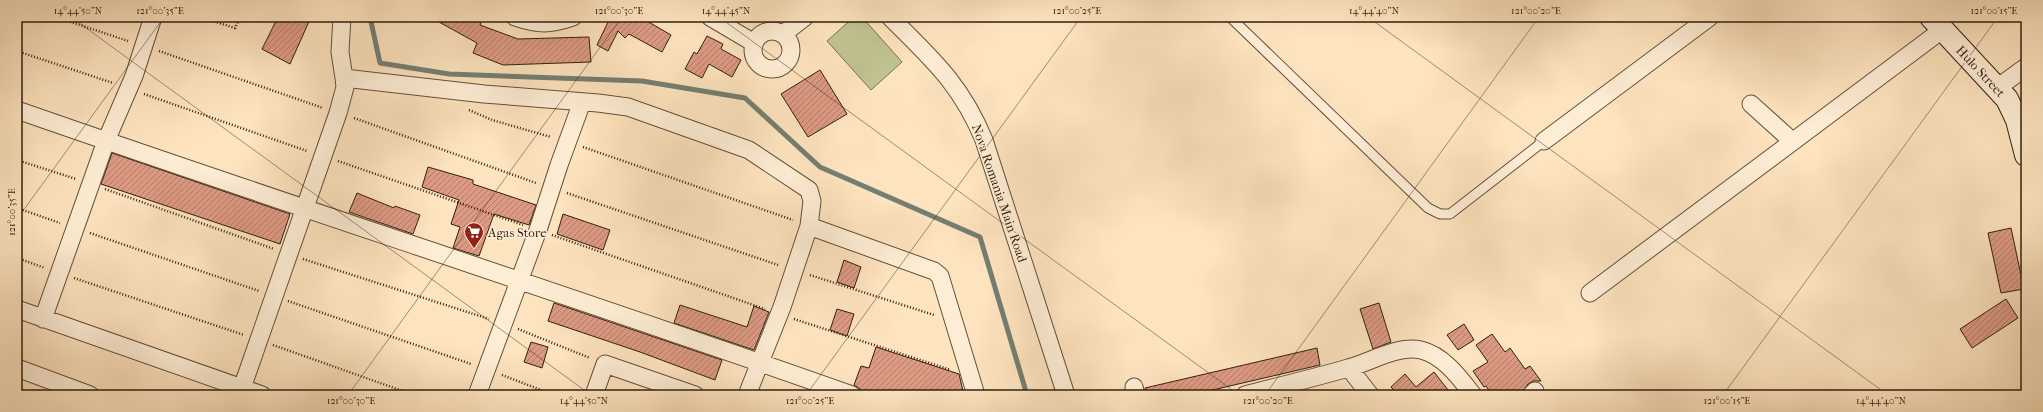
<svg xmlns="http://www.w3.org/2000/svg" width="2043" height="412" font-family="'IM FELL French Canon',serif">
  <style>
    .grass { fill: #c0c391; stroke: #787150 }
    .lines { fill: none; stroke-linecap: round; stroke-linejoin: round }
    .stream { stroke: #747e73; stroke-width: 5 }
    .building { fill: url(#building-hatch); stroke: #311f0f }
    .lane-casing { stroke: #64503b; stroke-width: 11 }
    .street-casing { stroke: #64503b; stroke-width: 19 }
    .secondary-casing { stroke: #311f0f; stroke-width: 24 }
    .path { stroke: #311f0f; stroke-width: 2.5; stroke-dasharray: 1 2; stroke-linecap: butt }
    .lane { stroke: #feedd5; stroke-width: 9 }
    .street { stroke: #feedd5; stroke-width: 17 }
    .secondary { stroke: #feedd5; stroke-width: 22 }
    .ticks { fill: none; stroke: #311f0f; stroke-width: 1; stroke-opacity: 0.45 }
    .labels { text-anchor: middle; stroke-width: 3; stroke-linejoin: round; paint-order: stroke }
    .street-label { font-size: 13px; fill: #311f0f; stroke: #feedd5 }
    .poi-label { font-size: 13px; fill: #311f0f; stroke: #feedd5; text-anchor: start }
    .neatline { fill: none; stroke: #311f0f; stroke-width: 1.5 }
    .ticks-label { font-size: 10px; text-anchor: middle; fill: #311f0f }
  </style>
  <defs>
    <pattern id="building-hatch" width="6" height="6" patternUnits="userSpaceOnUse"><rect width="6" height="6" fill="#dd9a83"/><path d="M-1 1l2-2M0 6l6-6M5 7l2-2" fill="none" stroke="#b47d6a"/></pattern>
  </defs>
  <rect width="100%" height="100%" fill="#fde3be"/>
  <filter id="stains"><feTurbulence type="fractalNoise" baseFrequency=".005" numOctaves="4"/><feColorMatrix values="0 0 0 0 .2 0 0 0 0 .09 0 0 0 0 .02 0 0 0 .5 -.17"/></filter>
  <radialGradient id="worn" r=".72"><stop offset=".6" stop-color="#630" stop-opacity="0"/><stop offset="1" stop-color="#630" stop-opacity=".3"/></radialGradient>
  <path class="grass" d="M854,17H862L902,62L871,90L827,41Z"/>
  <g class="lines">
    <path class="stream" d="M370,17L380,63L449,74L642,81L745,98L820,167L980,237L1027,395"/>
  </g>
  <path class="building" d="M278,17H311L290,64L262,49Z
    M430,17H470L481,23L480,25L518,39L589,37L591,62L503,65L473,53L477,43Z
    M603,17H640L671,35L662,52L629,34L625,38L618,31L608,51L597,45L608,22Z
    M707,36L723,44L721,49L741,60L732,77L709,64L702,78L685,69L694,52L697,54Z
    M820,70L847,114L808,137L781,94Z
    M112,153L290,214L280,244L101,184Z
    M428,167L473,180V184L536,205L529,225L494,214L479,256L453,248L460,227L451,224L459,200L422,187Z
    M357,193L394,208L395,206L420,215L413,234L349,212Z
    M563,214L610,230L603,250L557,234Z
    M2011,228L2024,289L2001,293L1988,233Z
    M844,260L861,267L854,288L837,282Z
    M2006,299L2018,318L1972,348L1960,329Z
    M554,303L722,360L715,380L640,352L548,321Z
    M1379,303L1391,342L1373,349L1360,309Z
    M680,305L747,327L754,306L769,312L754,350L674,323Z
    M837,309L854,314L847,336L830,330Z
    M1464,324L1474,340L1458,350L1447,335Z
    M1492,334L1505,352L1510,348L1525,369L1530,366L1541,381H1533L1528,384L1520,395H1492L1486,386L1484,387L1473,371L1488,362L1476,345Z
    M531,342L548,347L542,368L524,362Z
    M876,347L959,374L964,395H862L860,389L854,385L861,366L869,368Z
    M1317,348L1320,365L1191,395H1146L1145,388Z
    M1434,372L1452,395H1398L1391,387L1405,374L1416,387Z"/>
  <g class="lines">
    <defs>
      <path id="lane" d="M1230,17L1428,208L1440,214H1450L1544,141"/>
      <path id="street" d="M342,17L340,52L344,78L484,94L598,103L628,107L749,150L809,190L812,201L809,226L782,307L747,395
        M515,17C539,25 549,25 573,17
        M710,17L754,43
        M890,17C932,59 961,84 984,140L1066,395
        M753 50a19 19 0 1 1 38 0a19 19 0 1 1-38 0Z
        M783,34L805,17
        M1997,88L2026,67
        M1751,104L1792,141
        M17,110C295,207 575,297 852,395
        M1544,141L1710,17
        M809,226L934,271L940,276L976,395
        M1590,293L1942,30
        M17,309L262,395
        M43,319L106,141L134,76L153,17
        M17,368L90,395
        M1349,368L1370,395
        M1134,387L1136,395
        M242,388L338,113L345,87L344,78
        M477,395L538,230L559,165L582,102
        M594,395L605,364L695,395
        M1245,395C1279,386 1314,378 1348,368C1371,362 1397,345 1421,350C1443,355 1460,378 1473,395
        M1531,395L1535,391"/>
      <path id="secondary" d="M1931,17L2007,99L2017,120L2026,155"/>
    </defs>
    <use href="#lane" class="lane-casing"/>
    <use href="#street" class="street-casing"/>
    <use href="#secondary" class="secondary-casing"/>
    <path class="path" d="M56,17L128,41
      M200,17L235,28L240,17
      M17,51L113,83
      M159,51L323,108
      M144,94L307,151
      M469,110L492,120L551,137
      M354,118L536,183
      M583,147L793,220
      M17,160L76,179
      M338,161L523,225
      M105,189L274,249
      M567,193L778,265
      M17,208L60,223
      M90,233L259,291
      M552,235L765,309
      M17,258L45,268
      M303,259L489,319
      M810,275L934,315
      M74,278L244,335
      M288,301L471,364
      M794,319L951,370
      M518,329L590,358
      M273,345L414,395
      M502,375L554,395"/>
    <use href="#lane" class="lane"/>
    <use href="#street" class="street"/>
    <use href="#secondary" class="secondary"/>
  </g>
  <path class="ticks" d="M71,17L591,395M719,17L1239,395M1368,17L1888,395M2016,17L2026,24M17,219L164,17M348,395L622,17M806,395L1081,17M1265,395L1539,17M1723,395L1998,17"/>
  <defs>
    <symbol id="supermarket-pin" viewBox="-11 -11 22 30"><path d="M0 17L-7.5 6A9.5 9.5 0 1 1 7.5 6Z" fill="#8f2418" stroke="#feedd5"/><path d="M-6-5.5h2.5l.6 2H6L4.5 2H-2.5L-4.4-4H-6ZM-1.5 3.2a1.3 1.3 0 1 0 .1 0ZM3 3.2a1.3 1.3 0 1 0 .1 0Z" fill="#fff"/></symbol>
  </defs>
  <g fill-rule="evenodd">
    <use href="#supermarket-pin" x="463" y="221" width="22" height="30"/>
  </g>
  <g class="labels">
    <g class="street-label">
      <text transform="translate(1981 71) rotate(47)" y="5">Hulo Street</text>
      <text transform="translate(1000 193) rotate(71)" y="5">Nova Romania Main Road</text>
    </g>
    <g class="poi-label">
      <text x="488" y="237">Agas Store</text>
    </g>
  </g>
  <rect width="2043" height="412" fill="none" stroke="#fde3be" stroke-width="44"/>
  <rect x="22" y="22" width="1999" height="368" class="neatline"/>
  <g class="ticks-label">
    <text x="78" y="14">14°44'50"N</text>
    <text x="160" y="14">121°00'35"E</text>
    <text x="619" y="14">121°00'30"E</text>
    <text x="726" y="14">14°44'45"N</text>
    <text x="1077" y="14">121°00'25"E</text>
    <text x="1374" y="14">14°44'40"N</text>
    <text x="1536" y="14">121°00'20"E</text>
    <text x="1994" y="14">121°00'15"E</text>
    <text transform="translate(11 212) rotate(-90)" y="4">121°00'35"E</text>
    <text x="351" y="404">121°00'30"E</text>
    <text x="584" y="404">14°44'50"N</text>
    <text x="810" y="404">121°00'25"E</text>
    <text x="1268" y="404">121°00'20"E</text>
    <text x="1727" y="404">121°00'15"E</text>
    <text x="1881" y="404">14°44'40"N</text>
  </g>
  <rect width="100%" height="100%" filter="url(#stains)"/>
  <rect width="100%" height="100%" fill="url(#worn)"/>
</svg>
